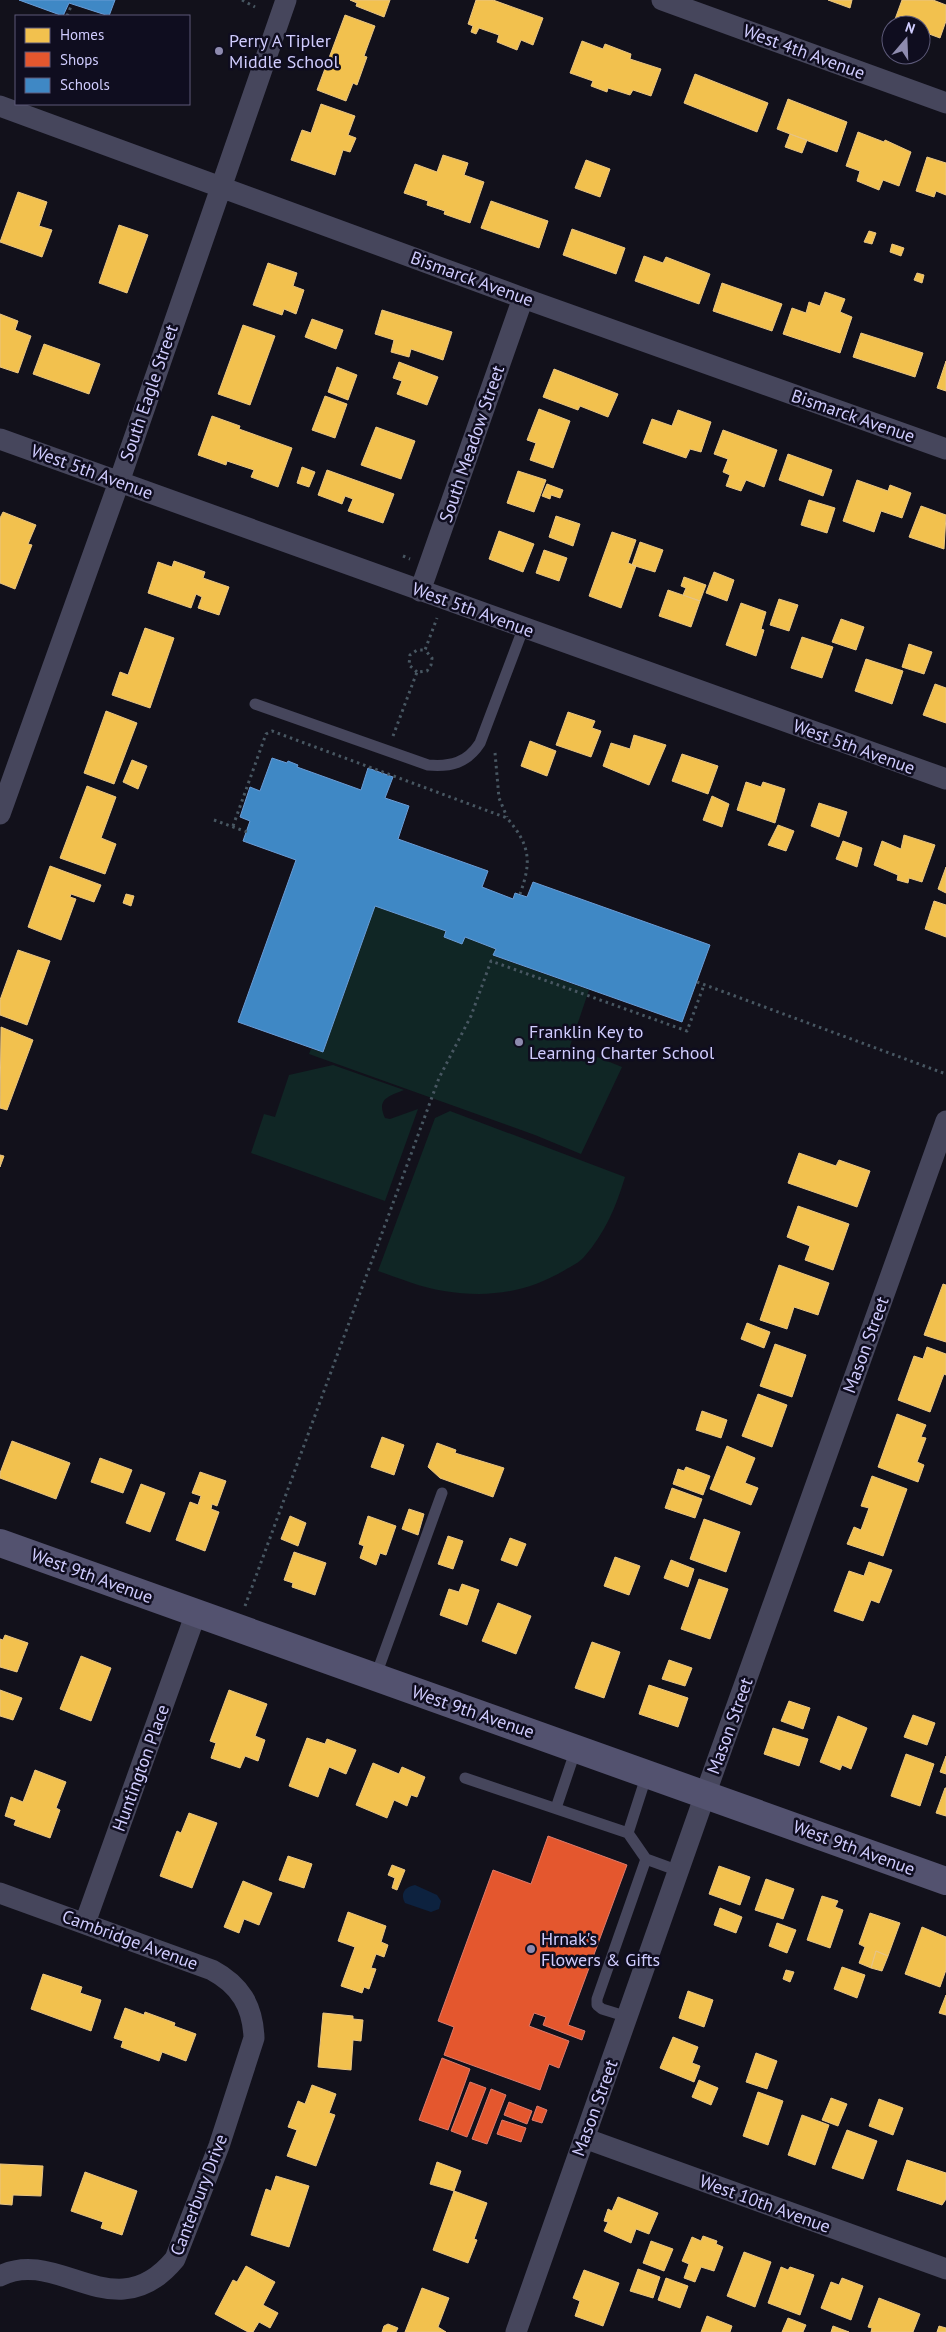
<svg xmlns="http://www.w3.org/2000/svg" width="946" height="2332" font-family="'PT Sans',sans-serif">
  <style>
    .green { fill: #102625 }
    .water { fill: #0d223f }
    .homes { fill: #f2c14e; stroke: #e8c483 }
    .shops { fill: #e4572e; stroke: #de7a6c }
    .schools { fill: #3f88c5; stroke: #6a9cd6 }
    .lines { fill: none; stroke-linecap: round; stroke-linejoin: round }
    .path { stroke: #485762; stroke-width: 3; stroke-dasharray: 2.5 4; stroke-linecap: butt }
    .lane { stroke: #46465c; stroke-width: 11 }
    .street { stroke: #46465c; stroke-width: 21 }
    .secondary { stroke: #53526f; stroke-width: 28 }
    .poi-dot { fill: #8e8baf; stroke: #0f0d1f; stroke-width: 2 }
    .labels { text-anchor: middle; stroke-width: 5; stroke-linejoin: round; paint-order: stroke }
    .poi-label { font-size: 18px; fill: #d0ccfe; stroke: #0f0d1f; text-anchor: start }
    .street-label { font-size: 18px; fill: #d0ccfe; stroke: #0f0d1f }
  </style>
  <rect width="100%" height="100%" fill="#12111b"/>
  <path class="green" d="M375,906L446,931L444,937L462,943L465,937L496,949L494,956L589,990L570,1046L622,1067L581,1154L535,1135L309,1054L311,1049L323,1052Z
    M333,1065L404,1090C389,1096 376,1099 385,1118L390,1119L418,1109L385,1201L251,1153L264,1114L275,1117L289,1075Z
    M450,1111L625,1177C616,1207 605,1233 584,1257C579,1263 571,1266 565,1270C526,1293 488,1298 444,1291C422,1288 399,1278 378,1271L435,1118Z"/>
  <path class="water" d="M415,1885L437,1895L441,1901L439,1909L431,1912L405,1903C400,1894 404,1887 415,1885Z"/>
  <path class="homes" d="M350,0H390L384,17L356,6L357,3Z
    M476,0H493L543,18L533,45L521,40L517,50L497,42L499,35L479,28L476,34L471,32L473,26L468,24Z
    M828,0H852L850,8Z
    M902,0H933L946,5V21L940,38L921,31V25H904L894,22Z
    M345,15L375,26L364,56L367,57L357,85L353,83L346,101L317,90Z
    M582,41L603,49L605,44L631,54L630,59L661,69L651,96L633,90L630,95L608,88L607,92L591,86L593,81L570,73Z
    M695,74L768,103L757,132L684,103Z
    M788,99L847,122L837,152L777,129Z
    M321,104L355,116L348,135L356,138L350,152L343,150L335,175L291,160L302,130L311,133Z
    M858,132L884,142L885,140L911,152L899,186L883,180L879,190L857,181L860,171L846,166Z
    M790,134L807,140L802,153L785,147Z
    M443,155L468,163L464,175L484,182L470,223L444,214L445,211L427,205L428,201L404,193L415,164L437,172Z
    M927,157L946,163V195L936,191L934,197L916,191Z
    M586,160L610,169L600,197L575,188Z
    M18,192L47,202L39,226L52,230L42,257L0,242Z
    M491,201L548,221L539,248L481,228Z
    M119,225L148,235L127,293L99,283Z
    M572,229L625,248L616,274L563,255Z
    M869,231L876,233L872,244L864,242Z
    M892,244L904,248L901,256L890,252Z
    M644,256L663,263L666,257L710,274L699,304L635,281Z
    M268,263L297,273L293,286L304,290L296,314L284,309L282,315L253,305Z
    M917,273L924,275L922,283L914,280Z
    M722,283L782,304L772,331L713,311Z
    M825,292L845,299L840,312L852,317L840,353L783,334L792,308L806,313L809,302L820,306Z
    M382,310L452,332L443,360L411,349L409,357L391,352L394,340L375,334Z
    M0,314L18,321L15,330L31,336L18,373L0,367Z
    M312,319L343,330L336,349L305,337Z
    M243,325L275,336L250,405L218,394Z
    M861,333L923,353L915,377L853,357Z
    M44,344L100,364L89,394L33,374Z
    M946,361V391L937,388Z
    M399,362L438,377L427,405L397,394L402,381L393,378Z
    M337,367L357,375L348,400L328,392Z
    M554,369L618,394L608,417L580,406L578,410L543,397Z
    M325,396L347,404L335,438L312,430Z
    M539,409L570,421L553,468L530,460L536,443L527,440Z
    M678,410L711,422L701,452L690,449L686,458L643,443L652,419L672,426Z
    M212,416L240,426L239,429L292,448L278,487L251,477L254,470L227,461L226,465L198,455Z
    M376,427L415,441L401,479L361,465Z
    M723,430L777,450L764,487L746,480L741,491L726,486L730,475L723,472L728,459L714,454Z
    M788,454L832,470L823,496L779,480Z
    M302,467L315,472L309,487L297,483Z
    M327,470L394,494L383,523L348,511L353,499L345,496L342,504L318,495Z
    M518,471L546,480L534,512L507,503Z
    M857,480L888,491L890,485L911,493L902,518L881,511L874,532L843,521Z
    M547,484L563,490L560,498L551,495L550,499L542,496Z
    M809,500L835,508L827,533L801,525Z
    M921,506L946,515L944,549L909,537Z
    M3,512L36,525L28,544L32,545L15,589L0,583V518Z
    M556,516L580,524L573,546L549,537Z
    M499,531L534,544L523,572L489,559Z
    M612,532L636,540L628,563L636,566L621,608L589,596Z
    M640,542L663,550L655,572L632,565Z
    M544,550L567,558L559,581L536,573Z
    M174,561L205,572L203,578L229,587L219,615L198,608L202,597L196,594L191,608L148,593L158,562L172,567Z
    M714,572L734,580L727,601L706,593Z
    M684,577L706,585L700,601L683,595L686,588L681,586Z
    M668,590L700,601L691,627L659,616Z
    M779,599L798,605L789,631L770,625Z
    M741,603L766,612L761,629L764,630L756,656L726,645Z
    M841,619L864,627L856,650L832,642Z
    M145,628L174,638L150,708L112,695L120,672L128,675Z
    M802,637L833,647L822,678L791,668Z
    M909,644L932,652L924,674L902,667Z
    M866,659L903,671L892,704L855,691Z
    M935,684L946,688V723L923,715Z
    M106,711L137,723L114,784L84,773Z
    M568,712L595,721L592,728L601,731L591,757L556,745Z
    M634,735L666,745L649,785L603,766L611,743L630,749Z
    M530,741L556,751L547,776L521,766Z
    M682,754L718,766L708,794L672,781Z
    M132,760L147,766L138,789L123,782Z
    M746,782L761,787L763,782L785,789L775,823L737,810Z
    M87,786L116,797L101,838L116,844L105,874L60,858Z
    M712,796L729,804L722,827L703,820Z
    M819,803L847,812L839,837L811,826Z
    M778,825L794,831L786,851L768,845Z
    M904,835L935,845L922,882L909,878L908,883L897,880L898,875L874,865L882,841L901,849Z
    M843,841L862,848L857,867L836,859Z
    M50,866L101,885L94,902L71,894L70,897L76,899L61,940L28,927Z
    M946,867V893L938,889Z
    M126,894L134,896L131,906L123,903Z
    M934,901L946,905V937L925,929Z
    M18,950L50,961L27,1025L0,1015V1000Z
    M1,1027L33,1040L7,1110L0,1108Z
    M799,1153L836,1166L839,1160L870,1171L857,1207L788,1183Z
    M0,1155L4,1156L0,1167Z
    M798,1206L849,1224L833,1270L805,1260L810,1246L787,1237Z
    M779,1265L829,1283L818,1315L794,1307L787,1329L760,1320Z
    M943,1284L946,1285V1342L924,1335Z
    M747,1323L770,1332L764,1348L741,1339Z
    M775,1344L806,1355L792,1397L760,1386Z
    M927,1347L946,1354V1375L944,1374L930,1412L898,1400L914,1356L923,1359Z
    M758,1394L787,1405L772,1447L742,1436Z
    M702,1411L727,1420L721,1438L696,1430Z
    M897,1414L926,1425L921,1437L926,1438L917,1462L924,1465L918,1482L878,1467Z
    M382,1437L404,1445L394,1475L371,1467Z
    M12,1441L70,1463L56,1499L0,1478V1473Z
    M437,1443L456,1450L455,1453L504,1468L493,1497L440,1478L428,1467Z
    M727,1446L755,1458L745,1483L758,1488L751,1505L710,1489Z
    M100,1458L132,1470L123,1493L91,1482Z
    M686,1467L710,1476L703,1495L673,1484L678,1469L684,1471Z
    M200,1472L226,1481L217,1506L212,1504L211,1509L219,1512L205,1551L176,1540L190,1502L198,1505L201,1496L192,1493Z
    M872,1476L907,1489L883,1556L847,1544L854,1527L861,1530L869,1508L861,1506Z
    M141,1484L165,1493L150,1532L126,1523Z
    M672,1488L702,1499L695,1518L665,1508Z
    M409,1509L424,1514L418,1535L402,1529Z
    M290,1516L306,1523L298,1546L281,1539Z
    M368,1516L396,1526L386,1555L380,1553L376,1565L360,1558L364,1546L359,1544Z
    M704,1519L740,1532L726,1572L690,1559Z
    M448,1536L463,1541L453,1569L438,1564Z
    M510,1538L526,1544L517,1566L501,1560Z
    M294,1552L326,1563L315,1595L292,1587L293,1583L284,1580Z
    M615,1557L640,1566L629,1595L604,1586Z
    M671,1560L694,1569L688,1587L664,1578Z
    M869,1562L892,1570L879,1603L871,1600L863,1621L834,1611L849,1571L864,1576Z
    M699,1579L728,1589L710,1639L681,1629Z
    M462,1584L479,1590L467,1625L440,1615L449,1589L459,1592Z
    M498,1603L531,1616L516,1654L482,1641Z
    M5,1635L28,1643L17,1672L0,1667V1639L3,1640Z
    M592,1642L620,1652L604,1698L575,1688Z
    M81,1656L111,1668L91,1721L60,1709Z
    M669,1660L692,1668L685,1686L662,1679Z
    M649,1685L688,1698L678,1727L639,1714Z
    M0,1690L22,1698L13,1720L0,1716Z
    M229,1690L267,1704L255,1736L265,1740L258,1761L245,1756L240,1768L211,1758L216,1743L210,1741Z
    M789,1701L810,1708L803,1729L781,1721Z
    M913,1715L935,1723L927,1745L904,1737Z
    M838,1716L867,1728L851,1769L842,1765L840,1770L820,1762Z
    M773,1728L808,1739L799,1766L764,1754Z
    M307,1738L325,1744L327,1739L356,1750L346,1774L329,1767L318,1797L289,1786Z
    M906,1754L934,1764L920,1806L891,1796Z
    M946,1756V1774L940,1772Z
    M373,1763L399,1774L402,1767L425,1777L417,1797L411,1795L407,1806L394,1800L387,1818L356,1805Z
    M35,1770L66,1782L56,1808L60,1810L50,1838L14,1825L16,1820L5,1816L11,1797L23,1802Z
    M945,1788H946V1816L936,1813Z
    M189,1813L217,1823L192,1888L160,1876L177,1831L181,1833Z
    M288,1856L312,1864L304,1888L279,1880Z
    M392,1865L405,1870L397,1890L392,1888L395,1878L388,1875Z
    M719,1866L750,1877L740,1905L709,1894Z
    M766,1879L794,1889L783,1919L755,1910Z
    M243,1881L272,1893L259,1925L244,1919L239,1933L224,1927Z
    M822,1896L838,1901L835,1907L843,1910L830,1948L807,1940Z
    M720,1908L742,1917L736,1933L714,1925Z
    M348,1912L386,1926L381,1942L388,1945L384,1957L376,1954L371,1968L376,1969L369,1989L364,1987L362,1993L341,1986L355,1947L338,1941Z
    M870,1913L900,1923L888,1956L876,1951L871,1968L859,1963L865,1947L859,1944Z
    M777,1923L796,1930L787,1953L769,1946Z
    M922,1927L946,1937V1970L940,1987L905,1974Z
    M876,1951L888,1956L882,1971L871,1968Z
    M842,1967L865,1975L857,1998L834,1989Z
    M786,1970L794,1972L790,1982L783,1979Z
    M43,1974L82,1987L80,1993L101,2000L91,2031L31,2009Z
    M688,1991L713,2000L704,2027L679,2018Z
    M946,1995V2015L939,2013Z
    M125,2008L144,2015L145,2012L175,2023L174,2026L196,2034L186,2061L162,2052L159,2061L121,2047L123,2041L114,2038Z
    M323,2013L353,2016V2019L363,2020L361,2041L353,2040L351,2070L318,2067Z
    M673,2037L698,2047L692,2063L700,2066L694,2082L660,2068Z
    M756,2053L777,2061L767,2089L746,2082Z
    M699,2080L718,2088L711,2105L692,2097Z
    M312,2085L336,2094L329,2113L335,2115L316,2166L287,2156L297,2130L288,2127L298,2101L305,2104Z
    M758,2092L783,2101L768,2145L743,2136Z
    M831,2098L847,2104L838,2126L822,2120Z
    M879,2099L903,2108L893,2135L869,2126Z
    M802,2115L829,2125L815,2165L788,2155Z
    M847,2130L877,2141L863,2179L832,2168Z
    M907,2160L946,2173V2199L942,2205L897,2190Z
    M437,2162L461,2171L454,2191L430,2184Z
    M0,2164L43,2166L41,2196L13,2195L12,2205L0,2204Z
    M85,2172L137,2191L122,2235L101,2228L103,2222L71,2211Z
    M276,2176L309,2186L289,2247L251,2235L266,2189L271,2191Z
    M454,2191L487,2203L474,2239L477,2240L468,2263L433,2250Z
    M618,2197L658,2213L649,2234L636,2229L631,2243L604,2231L608,2222L604,2221L608,2209L612,2211Z
    M703,2236L717,2241L716,2244L723,2247L714,2271L701,2267L695,2282L684,2278L689,2264L682,2261L692,2237L701,2241Z
    M651,2241L673,2249L664,2271L643,2263Z
    M744,2252L771,2262L755,2307L727,2296Z
    M246,2266L275,2282L263,2305L278,2313L270,2328L259,2322L253,2332H248L215,2314L233,2280L237,2282Z
    M781,2267L788,2270L790,2267L814,2275L800,2315L768,2303Z
    M638,2269L660,2277L653,2298L630,2291Z
    M584,2270L619,2283L603,2326L575,2316L580,2301L573,2298Z
    M666,2278L688,2286L680,2308L658,2300Z
    M842,2278L863,2286L851,2320L821,2308L831,2282L839,2285Z
    M422,2288L449,2298L438,2327L446,2332H405Z
    M879,2298L920,2314L913,2332H871L872,2328L868,2327Z
    M707,2316L732,2326L730,2332H701Z
    M788,2318L806,2325L803,2332H782Z
    M388,2324L398,2328L396,2332H382L384,2326Z
    M833,2326L849,2332H831Z
    M939,2326L946,2328V2332H937Z"/>
  <path class="shops" d="M548,1836L627,1865L568,2025L585,2031L582,2040L543,2025L546,2017L534,2013L529,2026L569,2041L559,2068L549,2064L540,2090L444,2055L454,2027L438,2021L493,1870L531,1884Z
    M442,2058L470,2069L448,2130L419,2120Z
    M470,2082L486,2088L467,2137L451,2131Z
    M491,2089L506,2095L487,2144L472,2139Z
    M509,2102L532,2111L527,2124L504,2115Z
    M537,2106L547,2110L542,2123L532,2120Z
    M502,2120L526,2128L521,2142L497,2134Z"/>
  <path class="schools" d="M19,0H115L109,16L69,3L63,16Z
    M272,758L287,763L288,761L298,765L297,767L361,790L368,768L393,777L385,798L409,806L398,839L488,871L482,887L513,899L515,893L527,897L533,882L710,945L682,1022L493,955L496,949L465,937L462,944L444,937L446,931L375,906L323,1052L238,1022L296,860L243,841L250,821L240,817L250,787L260,791Z"/>
  <g class="lines">
    <path class="path" d="M242,0L255,7
      M67,16L72,4
      M403,556L410,559
      M417,672L409,665L410,655L417,650H425
      M393,736L417,672L427,671L431,665L432,658L425,650L437,618
      M495,753L499,798L507,817
      M214,820L247,832
      M233,826L266,734L272,731L507,818C530,845 532,861 520,894
      M697,982L946,1074
      M245,1606L439,1078L471,1016L491,961L687,1031L704,985"/>
    <path class="lane" d="M255,704L428,765C451,767 467,763 480,743L523,629
      M375,1678L442,1493
      M647,1774L628,1833L646,1859L679,1871
      M465,1778L628,1833
      M556,1808L576,1749
      M628,2017L602,2009L597,2005V1999L646,1859"/>
    <path class="street" d="M662,0L946,103
      M0,106L523,298L946,449
      M0,439L946,779
      M420,591L523,298
      M0,814L119,482L286,0
      M0,1893L212,1970C240,1985 253,2006 254,2038L219,2146L175,2259C115,2332 58,2246 0,2276
      M85,1923L196,1613
      M584,2138L946,2269
      M516,2332L705,1795L946,1121"/>
    <path class="secondary" d="M0,1543L946,1881"/>
  </g>
  <g class="poi-dot">
    <circle cx="219" cy="51" r="5"/>
    <circle cx="519" cy="1042" r="5"/>
    <circle cx="531" cy="1949" r="5"/>
  </g>
  <g class="labels">
    <g class="poi-label">
      <text x="229" y="47">Perry A Tipler<tspan x="229" dy="21">Middle School</tspan></text>
      <text x="529" y="1038">Franklin Key to<tspan x="529" dy="21">Learning Charter School</tspan></text>
      <text x="541" y="1945">Hrnak's<tspan x="541" dy="21">Flowers &amp; Gifts</tspan></text>
    </g>
    <g class="street-label">
      <text transform="translate(804 52) rotate(20)" y="6">West 4th Avenue</text>
      <text transform="translate(472 279) rotate(20)" y="6">Bismarck Avenue</text>
      <text transform="translate(149 393) rotate(-71)" y="6">South Eagle Street</text>
      <text transform="translate(853 416) rotate(19)" y="6">Bismarck Avenue</text>
      <text transform="translate(472 444) rotate(-71)" y="6">South Meadow Street</text>
      <text transform="translate(92 472) rotate(20)" y="6">West 5th Avenue</text>
      <text transform="translate(473 610) rotate(20)" y="6">West 5th Avenue</text>
      <text transform="translate(854 747) rotate(20)" y="6">West 5th Avenue</text>
      <text transform="translate(866 1345) rotate(-70)" y="6">Mason Street</text>
      <text transform="translate(92 1576) rotate(20)" y="6">West 9th Avenue</text>
      <text transform="translate(473 1712) rotate(19)" y="6">West 9th Avenue</text>
      <text transform="translate(730 1726) rotate(-70)" y="6">Mason Street</text>
      <text transform="translate(141 1768) rotate(-70)" y="6">Huntington Place</text>
      <text transform="translate(854 1848) rotate(20)" y="6">West 9th Avenue</text>
      <text transform="translate(130 1940) rotate(20)" y="6">Cambridge Avenue</text>
      <text transform="translate(595 2108) rotate(-70)" y="6">Mason Street</text>
      <text transform="translate(199 2195) rotate(-69)" y="6">Canterbury Drive</text>
      <text transform="translate(765 2204) rotate(20)" y="6">West 10th Avenue</text>
    </g>
  </g>
  <rect x="15" y="15" width="175" height="90" fill="#0f0d1f" stroke="#5c5978"/>
  <rect x="25" y="28" width="25" height="15" fill="#f2c14e" stroke="#5c5978"/>
  <text x="60" y="40" font-size="15" fill="#d0ccfe">Homes</text>
  <rect x="25" y="52" width="25" height="15" fill="#e4572e" stroke="#5c5978"/>
  <text x="60" y="65" font-size="15" fill="#d0ccfe">Shops</text>
  <rect x="25" y="78" width="25" height="15" fill="#3f88c5" stroke="#5c5978"/>
  <text x="60" y="90" font-size="15" fill="#d0ccfe">Schools</text>
  <g transform="translate(906 40) rotate(19)"><circle r="24" fill="#0f0d1f" stroke="#5c5978"/>
  <path d="M0-4L9 19L0 12L-9 19Z" fill="#8e8baf"/>
  <text y="-8" font-size="14" font-weight="bold" text-anchor="middle" fill="#d0ccfe">N</text>
  </g>
</svg>
